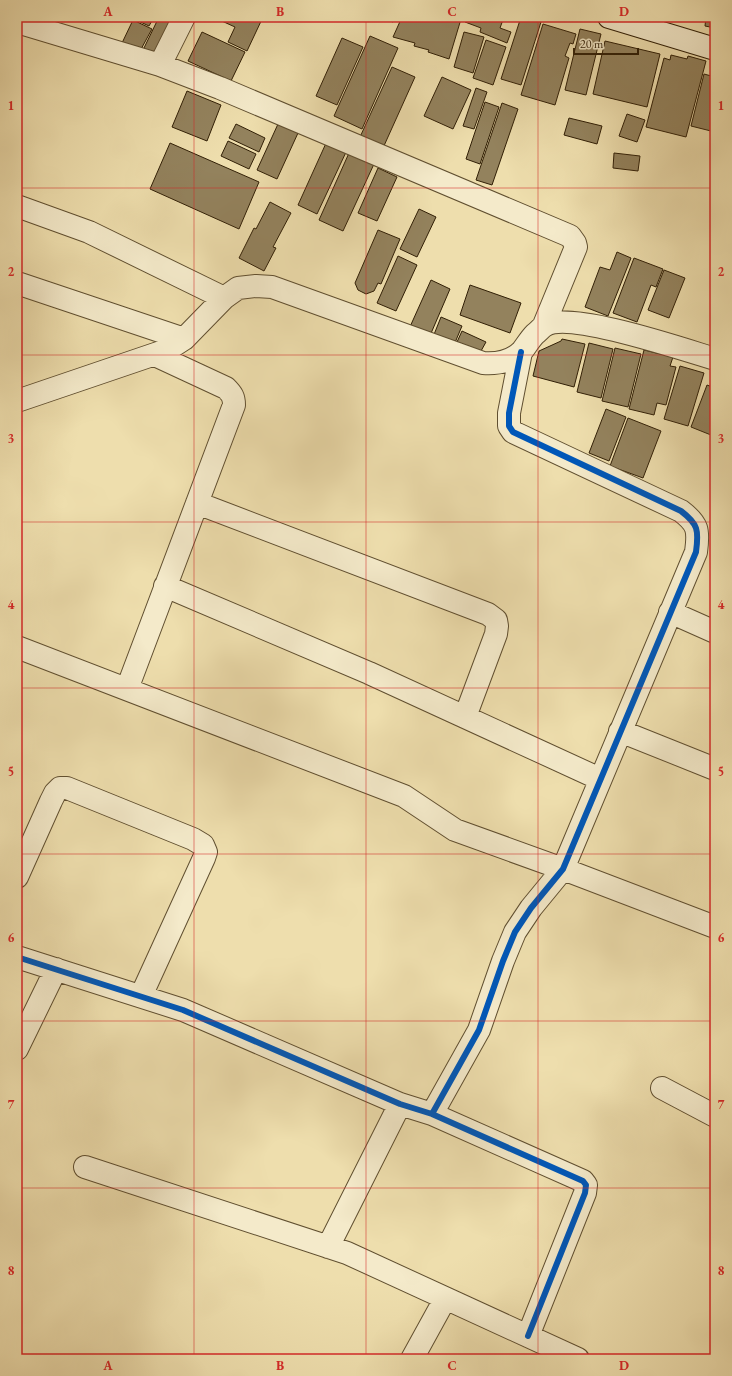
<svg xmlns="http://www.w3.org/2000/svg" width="732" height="1376" font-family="'EB Garamond',serif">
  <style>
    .building { fill: #93825d; stroke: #311f06 }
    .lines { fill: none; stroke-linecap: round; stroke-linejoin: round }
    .street-casing { stroke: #604f30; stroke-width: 24 }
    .secondary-casing { stroke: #311f06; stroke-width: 24 }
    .street { stroke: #f4eaca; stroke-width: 22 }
    .secondary { stroke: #f4eaca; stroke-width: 22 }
    .cycleway-casing { stroke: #f4eaca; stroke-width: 8 }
    .cycleway { stroke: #0057b8; stroke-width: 6 }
    .grid { fill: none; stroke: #d62828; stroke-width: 1; stroke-opacity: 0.55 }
    .neatline { fill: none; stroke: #d62828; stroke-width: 1.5 }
    .grid-label { font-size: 13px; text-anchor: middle; font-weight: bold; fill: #d62828 }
  </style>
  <rect width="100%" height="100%" fill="#eedead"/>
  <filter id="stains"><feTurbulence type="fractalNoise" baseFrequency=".005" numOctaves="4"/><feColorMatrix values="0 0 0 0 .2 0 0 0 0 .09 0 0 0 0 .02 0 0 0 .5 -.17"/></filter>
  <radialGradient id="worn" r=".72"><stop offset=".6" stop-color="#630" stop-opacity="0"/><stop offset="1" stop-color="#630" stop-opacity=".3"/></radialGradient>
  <path class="building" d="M134,17H154L149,26L134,19Z
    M159,17H172L153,55L143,50Z
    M213,17H263L247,51L228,42L235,27Z
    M382,17H395L393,22Z
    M402,17H454L461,19L449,59L428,52L429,50L414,46L415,43L393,37Z
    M467,17H504L500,28L511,32L507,43L480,32L481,28L465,22Z
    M521,17H525L541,22L521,85L501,79Z
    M687,17H702V20Z
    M706,17H715V28L705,26Z
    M133,20L152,29L140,51L122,43Z
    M543,24L576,34L573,44L570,43L565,56L569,58L555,105L521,95Z
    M580,29L601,34L586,95L565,90Z
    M202,32L245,52L231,81L188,61Z
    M464,32L484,37L473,73L454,67Z
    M370,36L398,48L362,129L334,116Z
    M342,38L363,47L337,105L316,96Z
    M486,40L506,47L493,85L473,78Z
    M605,41L660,54L647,107L593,94Z
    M671,55L687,59L688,56L706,61L686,137L646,127L664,58L670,60Z
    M392,67L415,77L383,148L360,137Z
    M704,74L715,77V132L691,126Z
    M442,77L471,90L453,129L424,116Z
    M476,88L487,92L474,129L463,126Z
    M187,91L221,105L207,141L172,127Z
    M485,102L499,107L480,164L466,159Z
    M502,103L518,109L492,185L476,180Z
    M627,114L645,120L637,142L619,136Z
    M569,118L602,126L597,144L564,135Z
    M236,124L265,138L259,152L229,138Z
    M278,124L298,133L277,179L257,170Z
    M228,141L256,154L249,169L221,156Z
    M327,141L347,150L317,214L298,205Z
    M170,143L259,182L239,229L150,189Z
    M349,153L374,164L343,231L319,220Z
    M614,153L640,156L638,171L613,168Z
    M378,168L397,177L377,221L358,213Z
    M270,202L291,213L273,247L276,248L264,271L239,258L254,228L256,229Z
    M419,209L436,217L417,257L400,249Z
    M378,230L400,239L381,284L378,283L374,291L366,294L358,290L355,283Z
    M617,252L631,258L608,316L585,307L600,267L610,270Z
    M398,256L417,265L396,311L377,303Z
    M634,258L663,269L656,287L651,285L637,322L613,313Z
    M664,270L685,278L669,318L648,310Z
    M431,280L450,289L429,338L409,329Z
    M470,285L521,303L510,333L460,315Z
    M441,317L462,326L454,345L433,337Z
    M462,331L486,342L481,351L457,342Z
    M562,339L585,344L574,387L533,376L539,351L561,341Z
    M589,343L613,349L601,398L577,392Z
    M615,348L641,354L628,407L602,401Z
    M644,350L673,357L670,366L676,367L666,405L657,403L654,415L629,409Z
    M680,366L704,373L688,426L664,419Z
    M707,385L715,388V423L711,435L691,427Z
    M606,409L626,417L609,461L589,453Z
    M628,418L661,431L643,478L610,466Z"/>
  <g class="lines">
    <defs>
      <path id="street" d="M17,22L160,65L220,88L570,236L575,243L576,247L544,325
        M160,65L184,17
        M17,206L89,232L224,298
        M17,283L184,339
        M17,401L167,350L184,339L224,298L238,288L256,286L272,287L483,363C497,364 511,362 522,351C526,346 530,339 535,334C538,332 541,328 544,326C568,310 685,350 715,359
        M197,503L488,614L496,620L497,626L496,634L465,717
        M165,586L369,673L600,779
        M670,612L715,632
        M17,647L404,796L455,830L563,869L715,927
        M127,689L234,405C234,397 232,394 226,388L155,355
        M620,731L715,769
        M17,877L51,801L55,793L60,788H67L193,839L203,845L206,852L204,858L141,996
        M17,957L183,1010L400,1104L432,1114L583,1181L586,1185L585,1193L528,1336
        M17,1049L56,969
        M662,1088L715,1116
        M432,1114L479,1030L503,961L515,932L531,908L563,869L696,552C699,530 698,524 681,511L513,432L509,426V413L521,352
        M85,1167L347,1253L578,1359
        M328,1247L400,1104
        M412,1359L445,1299"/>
      <path id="secondary" d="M609,17L715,49"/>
    </defs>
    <use href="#street" class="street-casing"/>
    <use href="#secondary" class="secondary-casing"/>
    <use href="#street" class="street"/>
    <use href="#secondary" class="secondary"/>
    <defs>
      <path id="cycleway" d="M17,957L183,1010L400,1104L432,1114L583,1181L586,1185L585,1193L528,1336
        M432,1114L479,1030L503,961L515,932L531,908L563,869L696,552C699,530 698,524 681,511L513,432L509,426V413L521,352"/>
    </defs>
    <use href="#cycleway" class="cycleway-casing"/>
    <use href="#cycleway" class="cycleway"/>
  </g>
  <path class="grid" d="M194,17V1359M366,17V1359M538,17V1359M17,188H715M17,355H715M17,522H715M17,688H715M17,854H715M17,1021H715M17,1188H715"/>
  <rect width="732" height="1376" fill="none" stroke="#eedead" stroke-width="44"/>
  <path d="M574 48v6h64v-6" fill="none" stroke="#311f06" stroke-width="2"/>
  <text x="580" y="48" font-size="12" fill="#311f06" stroke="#f4eaca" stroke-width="3" paint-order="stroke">20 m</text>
  <rect x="22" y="22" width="688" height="1332" class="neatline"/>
  <g class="grid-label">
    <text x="108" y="16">A</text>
    <text x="280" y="16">B</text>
    <text x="452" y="16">C</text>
    <text x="624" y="16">D</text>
    <text x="11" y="110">1</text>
    <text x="721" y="110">1</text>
    <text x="11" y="276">2</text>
    <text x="721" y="276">2</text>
    <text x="11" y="443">3</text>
    <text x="721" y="443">3</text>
    <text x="11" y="609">4</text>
    <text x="721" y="609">4</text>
    <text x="11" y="776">5</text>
    <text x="721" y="776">5</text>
    <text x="11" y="942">6</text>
    <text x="721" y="942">6</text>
    <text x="11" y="1109">7</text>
    <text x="721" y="1109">7</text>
    <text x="11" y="1275">8</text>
    <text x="721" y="1275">8</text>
    <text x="108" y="1370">A</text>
    <text x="280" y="1370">B</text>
    <text x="452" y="1370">C</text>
    <text x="624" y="1370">D</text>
  </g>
  <rect width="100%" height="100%" filter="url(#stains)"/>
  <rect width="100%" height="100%" fill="url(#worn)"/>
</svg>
